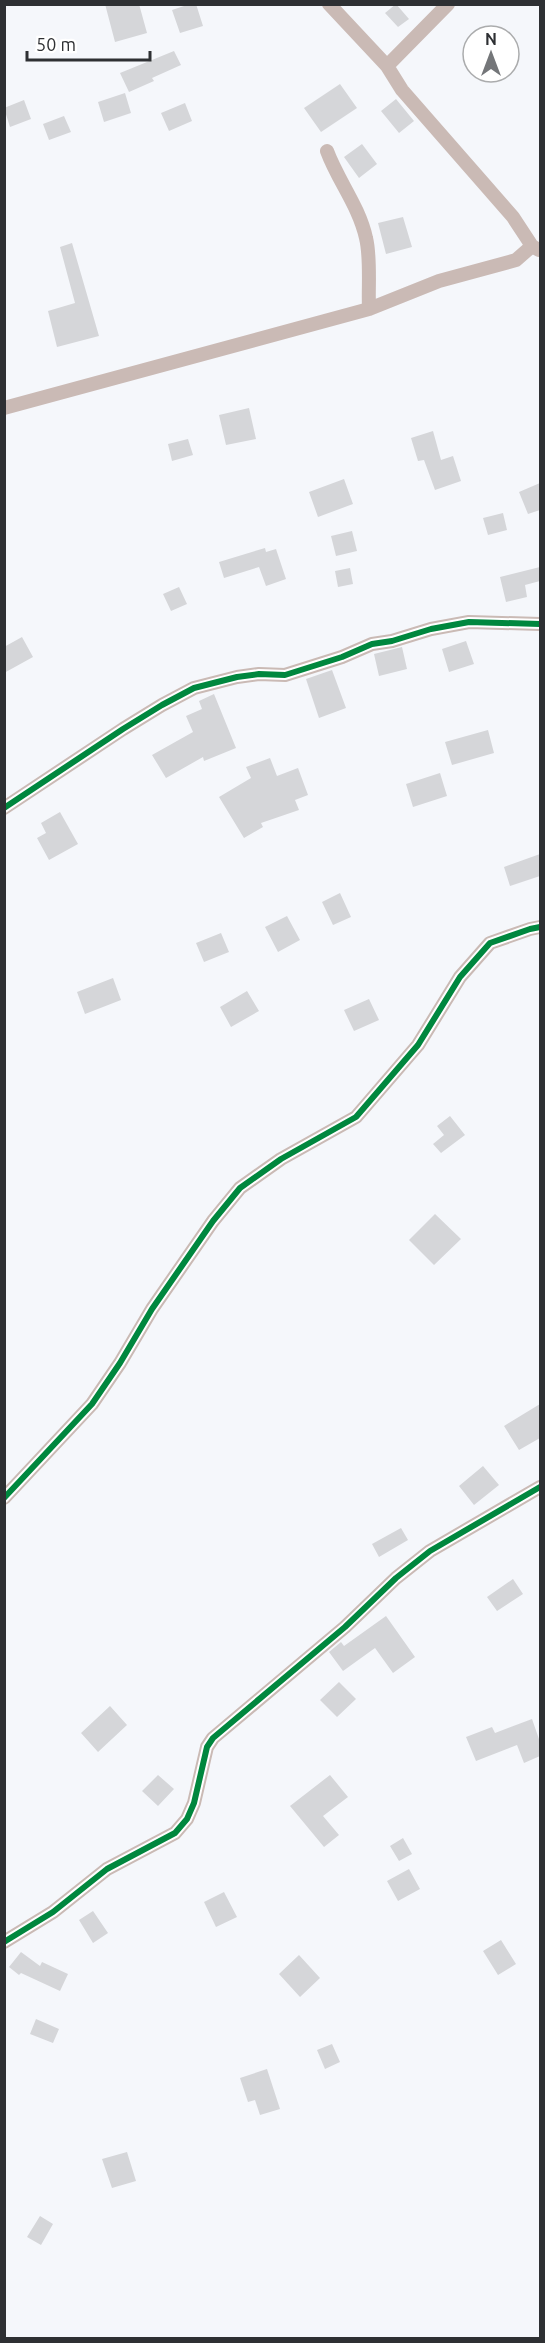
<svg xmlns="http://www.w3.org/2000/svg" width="545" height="2343" font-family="Ubuntu,sans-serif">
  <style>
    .building { fill: #d5d6d9 }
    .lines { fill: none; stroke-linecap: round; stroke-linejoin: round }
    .minor { stroke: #cabab5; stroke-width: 14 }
    .cycleway-casing { stroke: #fff; stroke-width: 10 }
    .cycleway { stroke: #00873e; stroke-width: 6 }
  </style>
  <rect width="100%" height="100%" fill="#f5f7fb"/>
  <path class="building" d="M105,4H139L147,33L115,42Z
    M190,4H196L203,26L180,33L172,10Z
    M396,4L409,19L398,27L385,13Z
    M174,51L181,65L152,78L154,81L129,92L120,73Z
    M340,84L357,108L321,132L304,108Z
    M125,93L131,113L104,122L98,102Z
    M396,99L414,121L399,133L381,111Z
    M24,100L31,119L10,127L4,108Z
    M185,103L192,121L169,131L161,113Z
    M64,116L71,132L49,140L43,124Z
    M362,144L377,164L359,178L344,157Z
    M403,217L412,247L386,254L378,223Z
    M72,243L99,336L57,347L48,311L75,303L60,247Z
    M249,408L256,439L226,445L219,415Z
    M433,431L441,460L453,456L461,481L435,490L424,460L418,461L411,438Z
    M188,439L193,455L172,461L168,444Z
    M344,479L353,504L318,517L309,492Z
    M540,483V510L528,514L519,492Z
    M503,513L507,530L488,535L483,518Z
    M352,531L357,551L336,556L331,536Z
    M265,548L266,552L276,549L286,579L266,586L259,567L224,578L219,562Z
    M540,567V581L525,585L527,597L506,602L500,577Z
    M350,568L353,584L338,587L335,571Z
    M179,587L187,604L171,611L163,594Z
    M22,637L33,657L4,673V647Z
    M466,641L474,664L449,672L442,649Z
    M402,647L407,669L379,676L374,654Z
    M332,670L346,708L319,718L306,679Z
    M214,694L236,748L204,761L203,757L166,778L152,755L193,732L186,716L202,709L199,701Z
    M488,730L494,753L452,765L445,742Z
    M270,758L277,776L298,768L308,795L295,800L299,810L261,823L263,827L244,838L219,797L251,778L246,767Z
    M440,773L447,796L413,807L406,784Z
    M60,812L78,844L49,860L37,838L46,833L41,823Z
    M540,854V876L510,886L504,867Z
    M340,893L351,917L333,925L322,902Z
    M287,916L300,940L278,952L265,927Z
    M221,933L229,952L204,962L196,943Z
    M113,978L121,1000L85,1014L77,992Z
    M247,991L259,1011L231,1027L220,1007Z
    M369,999L379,1020L354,1031L344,1010Z
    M450,1116L465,1135L441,1153L433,1144L444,1135L437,1126Z
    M435,1214L461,1239L434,1265L409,1240Z
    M540,1404V1438L519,1450L504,1426Z
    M483,1466L499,1485L474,1505L459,1486Z
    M401,1528L408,1540L379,1557L372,1544Z
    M513,1579L523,1594L497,1611L487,1597Z
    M386,1616L415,1657L393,1673L375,1648L343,1671L329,1652L341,1642L344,1646Z
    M339,1682L356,1699L337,1717L320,1700Z
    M110,1706L127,1725L98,1752L81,1733Z
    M532,1719L540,1742V1756L524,1763L517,1745L476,1761L466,1737L492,1727L495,1733Z
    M158,1775L174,1789L158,1806L142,1791Z
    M330,1775L348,1797L323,1816L339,1835L324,1847L290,1806Z
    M403,1838L412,1854L399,1861L390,1846Z
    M409,1869L420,1889L398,1901L387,1881Z
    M224,1892L237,1917L216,1927L204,1902Z
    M93,1911L108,1933L93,1943L79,1920Z
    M501,1940L516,1964L498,1975L483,1951Z
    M21,1952L40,1966L42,1962L68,1974L60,1991L21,1973L19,1975L9,1967Z
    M299,1955L320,1978L300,1997L279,1974Z
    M36,2019L59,2029L53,2043L30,2034Z
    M332,2044L340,2062L325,2069L317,2050Z
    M267,2069L280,2109L260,2115L255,2100L248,2102L240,2078Z
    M127,2152L136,2181L112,2188L102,2159Z
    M40,2216L53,2224L41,2245L27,2237Z"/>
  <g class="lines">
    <path class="minor" d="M329,4L387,66L402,90L513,217L532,246L539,250
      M387,66L448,4
      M327,151C338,181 359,206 366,238C371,258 368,287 369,309
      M4,408L369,309L439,281L516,260L532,246
      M4,808L123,729L162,705L194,688L237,677L259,674L285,675L342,657L372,644L392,641L431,629L469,622L540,624
      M4,1498L92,1404L120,1363L152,1309L213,1221L240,1188L281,1159L356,1117L418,1045L460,977L490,943L530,929L540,927
      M4,1942L53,1912L107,1869L175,1833L187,1819L194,1803L207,1747L213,1738L345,1627L396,1578L430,1551L540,1487"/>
    <defs>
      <path id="cycleway" d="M4,808L123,729L162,705L194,688L237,677L259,674L285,675L342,657L372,644L392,641L431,629L469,622L540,624
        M4,1498L92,1404L120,1363L152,1309L213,1221L240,1188L281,1159L356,1117L418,1045L460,977L490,943L530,929L540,927
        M4,1942L53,1912L107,1869L175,1833L187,1819L194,1803L207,1747L213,1738L345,1627L396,1578L430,1551L540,1487"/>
    </defs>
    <use href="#cycleway" class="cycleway-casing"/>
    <use href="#cycleway" class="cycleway"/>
  </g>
  <rect width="545" height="2343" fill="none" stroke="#2e3033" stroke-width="12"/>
  <g transform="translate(491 54)"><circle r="28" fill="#ffffff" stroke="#abacad" stroke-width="1.5"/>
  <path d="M0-4.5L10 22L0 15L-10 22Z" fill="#747679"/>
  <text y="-9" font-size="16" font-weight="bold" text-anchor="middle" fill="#2e3033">N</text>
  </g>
  <path d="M27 51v9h123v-9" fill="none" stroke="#2e3033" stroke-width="3"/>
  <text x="36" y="51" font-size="18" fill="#2e3033" stroke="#ffffff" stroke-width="4.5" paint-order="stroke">50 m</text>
</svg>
